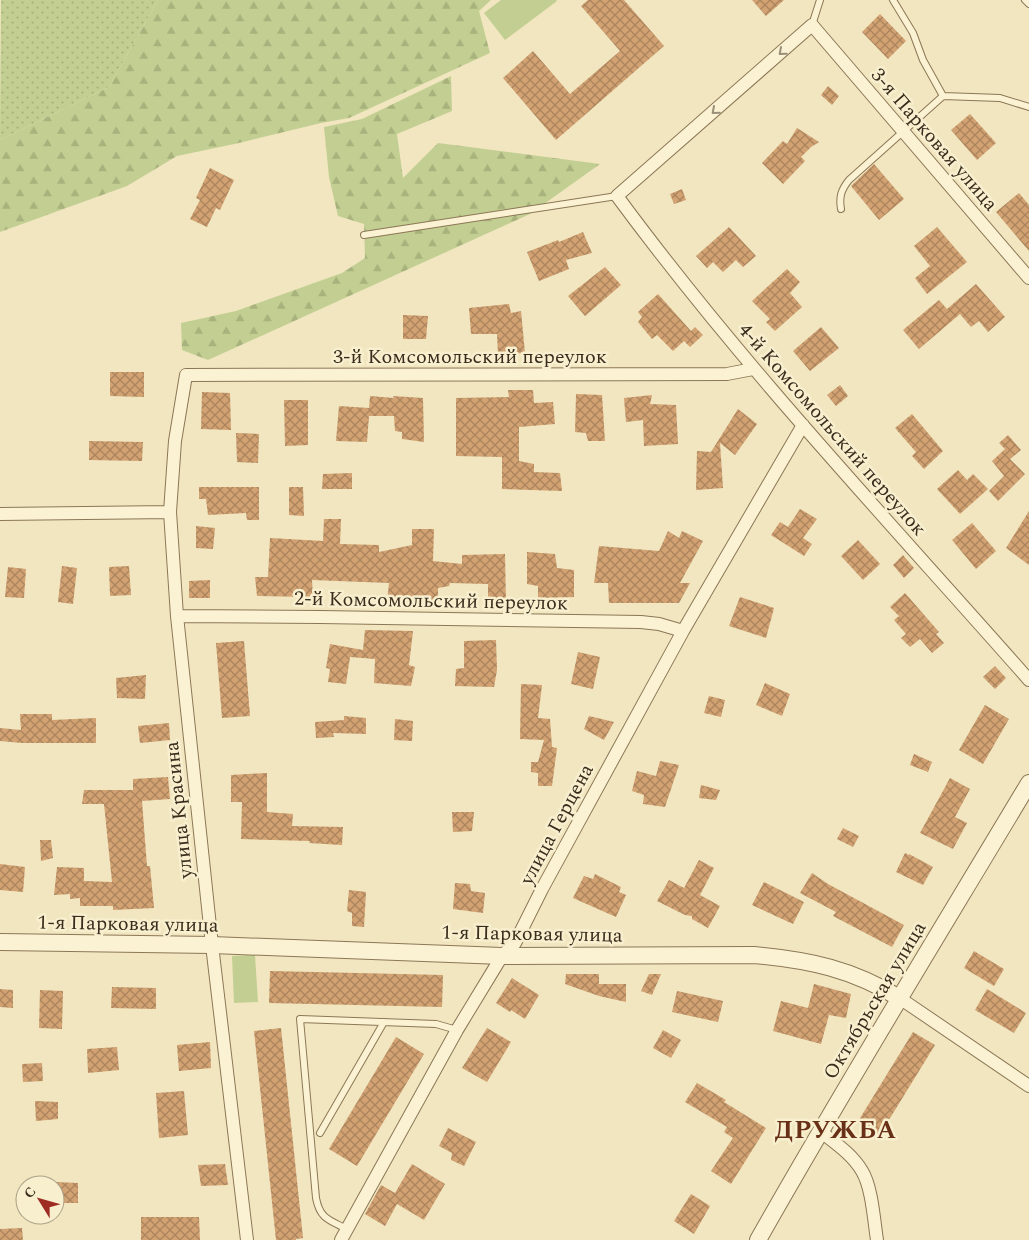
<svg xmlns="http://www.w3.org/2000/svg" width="1029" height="1240" font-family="Spectral,serif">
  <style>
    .grass { fill: url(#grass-dots) }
    .forest { fill: url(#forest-firs) }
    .pitch { fill: #c3cf92 }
    .building { fill: url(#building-cross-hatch) }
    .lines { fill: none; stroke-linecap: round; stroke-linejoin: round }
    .service-casing { stroke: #8b7756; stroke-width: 8 }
    .minor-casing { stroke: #8b7756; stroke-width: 14 }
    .tertiary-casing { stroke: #8b7756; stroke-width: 18 }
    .service { stroke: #fbf2d3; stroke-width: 6 }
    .minor { stroke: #fbf2d3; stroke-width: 12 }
    .tertiary { stroke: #fbf2d3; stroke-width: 16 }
    .oneway { stroke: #9a8f78 }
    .labels { text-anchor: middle; stroke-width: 5; stroke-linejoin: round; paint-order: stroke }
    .street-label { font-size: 20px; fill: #392c1c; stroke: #f8efcf }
    .district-label { font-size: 25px; font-weight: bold; letter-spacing: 1px; fill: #693018; stroke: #f8efcf }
  </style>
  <defs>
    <pattern id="grass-dots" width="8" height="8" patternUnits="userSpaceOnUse" patternTransform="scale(1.25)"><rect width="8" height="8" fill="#c3cf92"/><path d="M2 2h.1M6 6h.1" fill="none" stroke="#a8b27d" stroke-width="1.8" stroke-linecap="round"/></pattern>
    <pattern id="forest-firs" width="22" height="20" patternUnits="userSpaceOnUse" patternTransform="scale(1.25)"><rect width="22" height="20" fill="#c3cf92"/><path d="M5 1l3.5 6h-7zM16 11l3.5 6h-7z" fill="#a8b27d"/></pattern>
    <pattern id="building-cross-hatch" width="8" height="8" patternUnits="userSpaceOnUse" patternTransform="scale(1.25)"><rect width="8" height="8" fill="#d2a272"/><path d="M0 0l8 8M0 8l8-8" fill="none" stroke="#ab845d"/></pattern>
  </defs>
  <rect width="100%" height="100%" fill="#f1e6bf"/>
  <path class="grass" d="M1,0H158L109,87L0,140Z"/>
  <path class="forest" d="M158,0H491L479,11L490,53L349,118L321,123L239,143L177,156L127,186L0,232V140L109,87Z
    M451,76L452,111L397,134L403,178L438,143L600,164L530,214L208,360L182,350L181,323L236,311L342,273L365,258L364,224L338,216L329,177L324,127L362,119Z"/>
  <path class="pitch" d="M501,0H556L557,1L505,40L484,13Z
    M255,955L258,1002L234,1003L232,956Z"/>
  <path class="building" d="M588,0H624L664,46L556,140L503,78L533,51L570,94L620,51L581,6Z
    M752,0H784L766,16Z
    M880,14L906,41L888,59L862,32Z
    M828,86L839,96L832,105L821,95Z
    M970,114L996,143L977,160L951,130Z
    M797,128L819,142L811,147L801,157L805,161L783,184L762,163L783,141L787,144Z
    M874,164L904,199L879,220L851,186Z
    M210,168L234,180L220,210L216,208L207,227L190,219L200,200L196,198Z
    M682,189L686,200L674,204L670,194Z
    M1019,193L1029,205V251L996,212Z
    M729,227L756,256L743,267L736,260L723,272L713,262L707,268L696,256Z
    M937,227L967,262L927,294L915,278L930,266L914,246Z
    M583,232L592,253L566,260L569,269L539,281L527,252L558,240L559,242Z
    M605,267L621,285L585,316L568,296Z
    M787,269L800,282L790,293L802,307L775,331L766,322L770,319L752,301Z
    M976,284L1005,317L988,332L979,321L971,327L960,314L919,349L903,330L939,300L947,309Z
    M658,294L691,331L695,327L703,335L690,347L684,341L673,351L657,335L652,339L638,322L642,317L638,312Z
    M509,304L511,313L521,311L525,353L498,355L497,334H471L469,308Z
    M403,315L428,316L426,339H403Z
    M821,327L839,348L810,371L793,351Z
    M110,372H144V397L110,396Z
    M840,385L848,396L836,406L827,395Z
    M508,390H533L534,403L553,402L555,424L519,427V461L534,464V472L560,473L562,491L502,489V457L456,456V398L509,397Z
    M202,392L230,393L231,430L201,429Z
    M576,394L602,395L605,441H588L586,433L575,432Z
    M652,395L650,404L676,405L678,444L644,446L643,420L626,422L624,398Z
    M370,396L394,398L393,396L423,398L424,442L402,439V432L395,431L394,416H369L367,442L336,441L339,406L369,408Z
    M284,400H308V445L285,446Z
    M738,409L757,424L735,455L720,443L723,488L696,490L697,451L711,452Z
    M912,414L943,451L924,469L912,456L916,452L895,428Z
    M236,433L259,434L258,463L237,462Z
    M1008,435L1021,450L1010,459L1025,474L998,501L989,491L1004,476L992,461L1005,449L999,443Z
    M89,441L143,442L142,461L89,460Z
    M958,470L967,480L973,474L988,489L960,514L937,489Z
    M352,473V489H322L323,474Z
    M199,487H259V520H247L246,513L208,515L206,499H199Z
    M289,487H303L304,516L289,515Z
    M800,509L817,519L803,538L812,544L804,556L771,535L780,522L788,527Z
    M1029,511V565L1006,548Z
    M324,519H341L340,544L379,545V552L412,545V529H434L433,561L462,564V555L505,554L506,603H488V584L450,583L449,586L438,588V603H387L389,583L312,580L313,597L257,596L255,577H268L270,538L323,541Z
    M972,523L996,551L976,569L952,540Z
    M196,526L215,528L213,549L196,548Z
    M668,531L679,538L682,531L703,541L680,583H690L679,603H609L608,583H594L599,546L659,551Z
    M858,540L880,564L863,580L841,556Z
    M527,552L555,554L557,568L574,570V597L538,598V586L527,584Z
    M903,555L914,568L904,578L893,565Z
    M62,566L77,568L73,604L58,602Z
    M129,566L131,595L110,596L109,567Z
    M8,567L26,569L24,598L5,597Z
    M210,580V598H189V581Z
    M905,593L939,632L936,634L944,643L932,653L920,639L910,647L901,638L906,634L894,620L899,616L890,607Z
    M740,597L774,608L766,638L729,626Z
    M365,630L413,631L409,665L415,667L411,686L374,683L375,659L350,657L346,684L328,682L330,669L326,668L330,644L363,650Z
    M496,640L497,670L494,687L455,686L456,669L464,668V641Z
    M244,641L250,716L222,718L216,643Z
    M578,652L600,657L593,689L571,684Z
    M995,666L1006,678L995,689L983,677Z
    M146,675L145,699L117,698L116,678Z
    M765,683L790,694L782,716L756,705Z
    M521,684L542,685L538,718L550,719L552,747L557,748L552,786H538V773L531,772V762H538L544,740L520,739Z
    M709,696L725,700L721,717L704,713Z
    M985,705L1009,719L983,764L959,750Z
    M20,714H52V720L96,718V743H22L0,741V728L21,730Z
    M344,716L366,718V734L333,733L334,737L316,738L315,722L344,720Z
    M589,716L614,722L604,740L584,729Z
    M395,719L413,721L412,741L394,740Z
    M169,723L170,740L140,743L138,726Z
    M914,754L932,762L928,772L910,765Z
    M660,761L679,765L665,807L643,804L644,795L632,791L637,771L656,776Z
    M267,773V812L293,814L292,826L343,827L342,845L309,843L310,841L241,839L242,802H231V775Z
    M168,777L170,799L142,801L147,866H150L154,908L113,910V906H80V898L70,899V894L54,895L57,867L84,868V881L112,882L104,804H82L84,790H133V779Z
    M950,778L970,789L955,817L967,823L953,849L920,833Z
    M701,785L720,790L716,800L699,798Z
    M452,812H474L472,831L453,832Z
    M843,828L859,836L853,847L837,839Z
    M40,840H51L53,858L41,861Z
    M905,853L909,855V854L933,867L923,885L896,872Z
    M699,860L714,868L700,895L720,906L708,928L692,919V916L685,915L657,901L669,880L684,888Z
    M0,864L25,867L23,892L0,890Z
    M812,873L828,884L904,925L892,947L833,916L836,912L800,893Z
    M595,874L621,887L619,892L626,895L616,917L573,898L584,876L593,879Z
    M764,882L804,902L793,924L752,905Z
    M455,883L470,884L471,891L485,893L483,913L453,909Z
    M349,890L366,892L364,927L352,926V913L347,911Z
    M974,951L1004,969L994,986L964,968Z
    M270,971L443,975L442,1007L269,1003Z
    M566,974H599V984H626V1002L599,996L565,984Z
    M649,974H661L652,995L641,991Z
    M512,978L539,995L525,1019L511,1010L510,1012L496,1003Z
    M814,984L851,994L846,1018L829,1015L821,1044L773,1031L781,1001L808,1008Z
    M112,987L156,988V1009L111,1008Z
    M0,989L13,990V1008L0,1007Z
    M987,989L1026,1013L1014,1033L975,1010Z
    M40,990L63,991L62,1029L39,1028Z
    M677,991L723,1001L718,1022L672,1012Z
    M281,1028L303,1238L296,1239V1240H276L254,1031Z
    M487,1028L511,1042L487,1082L462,1068Z
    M663,1030L681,1040L671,1058L653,1048Z
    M913,1032L935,1045L879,1136L857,1123Z
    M396,1037L424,1054L357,1166L329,1149Z
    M210,1042L211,1068L179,1071L177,1045Z
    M117,1047L119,1070L88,1073L87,1049Z
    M42,1063L43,1081L23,1082L22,1064Z
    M697,1083L726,1100L724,1102L766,1128L731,1184L711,1171L733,1138L724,1132L727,1127L685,1102Z
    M184,1091L188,1135L159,1138L156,1093Z
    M35,1101L58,1102V1119L36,1121Z
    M448,1128L476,1142L464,1166L451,1160L452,1153L439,1146Z
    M225,1164L228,1185L201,1186L198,1165Z
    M412,1164L445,1184L424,1220L397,1204L385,1226L365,1214L381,1185L395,1193Z
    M55,1182L78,1183V1203H55Z
    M691,1194L710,1206L694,1234L674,1221Z
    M141,1217H199L200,1240H141Z
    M22,1228L23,1240H0V1229Z"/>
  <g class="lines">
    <defs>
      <path id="service" d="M1025,0L1029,4
        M812,25L820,0
        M943,96L1000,98L1029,107
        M841,209C839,197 841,190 849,180L943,96L923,60L913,33L893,0
        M364,235L617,196
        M320,1133L384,1022
        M347,1229C329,1220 320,1219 316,1198L300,1019L436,1024L457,1030"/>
      <path id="minor" d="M1029,278L812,25L617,196C743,367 889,521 1029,680
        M0,514L170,512
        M177,616L320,617L641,622L659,624L683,631
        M901,999L1029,1086
        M820,1131C835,1143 852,1154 862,1171C872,1187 874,1221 877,1240
        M247,1240L212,945L177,616L170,512L175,441L186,375L727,374L753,369
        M341,1240L457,1030L502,956L515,943L542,889L683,631L803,425"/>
      <path id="tertiary" d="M0,942L212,945L502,956L754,955C809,960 853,969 901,999
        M758,1240C845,1086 938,935 1029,783"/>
    </defs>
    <use href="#service" class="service-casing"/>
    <use href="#minor" class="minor-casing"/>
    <use href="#tertiary" class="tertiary-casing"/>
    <use href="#service" class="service"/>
    <use href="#minor" class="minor"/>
    <use href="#tertiary" class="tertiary"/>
  </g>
  <defs><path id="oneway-chevron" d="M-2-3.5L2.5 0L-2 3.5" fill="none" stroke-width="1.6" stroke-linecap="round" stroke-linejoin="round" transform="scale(1.25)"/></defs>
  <g class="oneway">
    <use href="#oneway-chevron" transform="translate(782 52) rotate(139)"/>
    <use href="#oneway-chevron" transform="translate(715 111) rotate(139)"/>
  </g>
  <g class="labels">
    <g class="street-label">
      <text transform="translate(935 139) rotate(49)" y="7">3-я Парковая улица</text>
      <text x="470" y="363">3-й Комсомольский переулок</text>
      <text transform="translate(833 429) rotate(49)" y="7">4-й Комсомольский переулок</text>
      <text transform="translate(431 600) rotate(1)" y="7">2-й Комсомольский переулок</text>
      <text transform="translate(178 810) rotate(-96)" y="7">улица Красина</text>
      <text transform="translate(556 824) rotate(-62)" y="7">улица Герцена</text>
      <text transform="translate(128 923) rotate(1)" y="7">1-я Парковая улица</text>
      <text transform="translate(532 933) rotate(1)" y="7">1-я Парковая улица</text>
      <text transform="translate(874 1000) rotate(-59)" y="7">Октябрьская улица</text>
    </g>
    <g class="district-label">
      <text x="836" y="1138">ДРУЖБА</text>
    </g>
  </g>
  <g transform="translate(40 1200) rotate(307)"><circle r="24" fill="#f8efcf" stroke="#aca187"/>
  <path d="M0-4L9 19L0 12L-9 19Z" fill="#9e2c22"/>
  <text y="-8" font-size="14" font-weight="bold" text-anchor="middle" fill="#392c1c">С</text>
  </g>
</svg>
